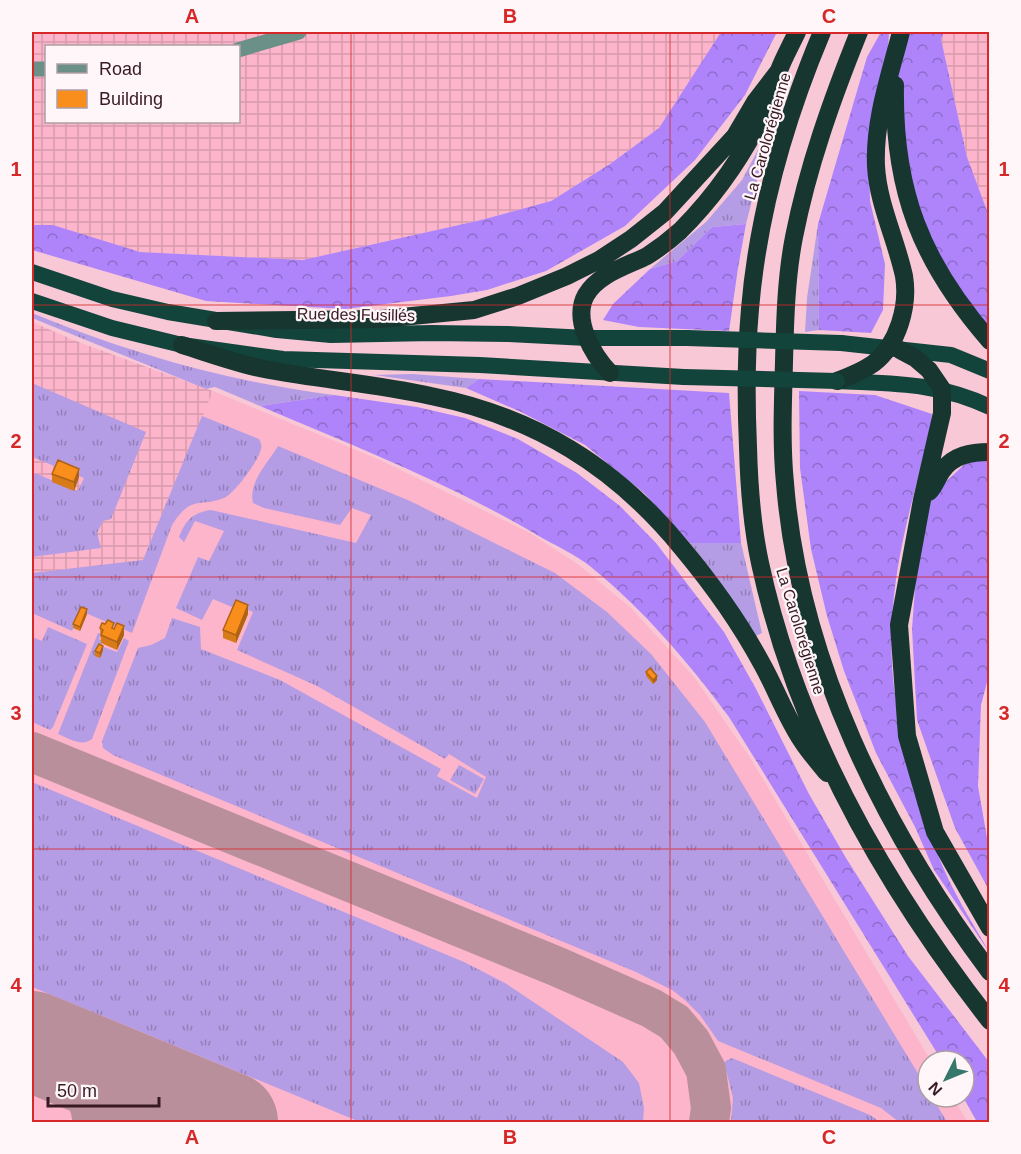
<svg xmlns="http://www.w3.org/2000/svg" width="1021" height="1154" font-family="Helvetica,sans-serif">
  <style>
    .built { fill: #fcb5cb }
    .industrial { fill: url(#industrial-grid); fill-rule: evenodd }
    .grass { fill: url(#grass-tufts) }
    .forest { fill: url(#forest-crowns) }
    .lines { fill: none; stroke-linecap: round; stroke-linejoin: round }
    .taxiway { stroke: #ba8f9c; stroke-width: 40 }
    .runway { stroke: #ba8f9c; stroke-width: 100 }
    .minor { stroke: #6a9087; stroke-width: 15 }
    .trunk { stroke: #12443b; stroke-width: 16 }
    .motorway { stroke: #173630; stroke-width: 18 }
    .trunk-bridge { stroke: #12443b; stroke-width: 16 }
    .wall { fill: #d77a18 }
    .shaded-wall { fill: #af6314 }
    .building { fill: #fa8e1c; stroke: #af6314; stroke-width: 1.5 }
    .grid { fill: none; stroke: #d62828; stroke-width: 1.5; stroke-opacity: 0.55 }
    .labels { text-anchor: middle; stroke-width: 4.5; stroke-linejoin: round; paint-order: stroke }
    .street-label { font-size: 16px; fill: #381a24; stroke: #fef6f8 }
    .neatline { fill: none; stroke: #d62828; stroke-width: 2 }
    .grid-label { font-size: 20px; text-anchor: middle; font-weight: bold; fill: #d62828 }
  </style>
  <defs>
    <pattern id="industrial-grid" width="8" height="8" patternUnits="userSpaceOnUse" patternTransform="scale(1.5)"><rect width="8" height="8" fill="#fcb5cb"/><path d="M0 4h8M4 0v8" fill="none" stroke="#d99bae"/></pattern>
    <pattern id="grass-tufts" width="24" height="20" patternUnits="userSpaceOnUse" patternTransform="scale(1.5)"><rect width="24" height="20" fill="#b59de5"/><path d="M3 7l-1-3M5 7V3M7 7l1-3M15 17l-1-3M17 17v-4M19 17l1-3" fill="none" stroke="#947fb9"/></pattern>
    <pattern id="forest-crowns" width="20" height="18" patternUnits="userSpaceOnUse" patternTransform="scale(1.5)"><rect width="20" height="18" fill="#af84fa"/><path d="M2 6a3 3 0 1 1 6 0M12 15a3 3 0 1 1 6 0" fill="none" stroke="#8f6bca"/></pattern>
  </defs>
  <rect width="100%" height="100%" fill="#f9c8d6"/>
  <path class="built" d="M213,391L378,459L530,533L579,565L631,608L694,677L751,759L931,1061H928V1097H952L968,1122H32V573L202,416Z"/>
  <path class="industrial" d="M32,32H721L659,128L610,164L551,201L481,220L303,260L140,252L53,225H32ZM46,46H238V122H46Z
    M944,32H989V216L967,157L941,39Z
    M32,322L81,343L213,391L143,561L32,573Z"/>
  <path class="grass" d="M779,110L759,173L746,224L712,227L677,261L650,269L706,222L742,180Z
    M818,224L819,330L805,332L807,298Z
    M32,313C132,354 226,381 334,395L260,406L215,387L206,389L32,318Z
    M412,374L479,379L466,388L374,375Z
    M32,383L146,432L111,519L103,521L97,533L101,548L32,557V472L78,491L84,478L32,457Z
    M202,416L259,439C261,444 262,444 261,449C259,460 235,493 224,498C198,508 192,494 172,525L132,633L81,611L72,631L32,613V573L143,560Z
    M278,446L410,501L555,573L607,612L651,654L705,722L928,1090V1097H932L947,1122H899L881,1108L718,1041L700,1015L685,1000L672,990L636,972L113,755L103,748L102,741L138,648L151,645L165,638L172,618L200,627L201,649L280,680L441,769L437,776L477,798L486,777L449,754L445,759L317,686L237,650L253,612L235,604L232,607L213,599L202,620L176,608L198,557L209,561L224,531L195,521L184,542L179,537C186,520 192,513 211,510L356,543L371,515L352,508L340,525L264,508L253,503C248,482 268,463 278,446Z
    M690,543H741L762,633L756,636L725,589Z
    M48,627L87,644L53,727L50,730L32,722V637L42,641Z
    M98,633L101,634L99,639L102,641L101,646L117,652L124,638L129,641L92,739C82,747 70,739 58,734Z
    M459,765L484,779L475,794L450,780Z
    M32,782L464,962L505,983L623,1062L639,1083L644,1108L643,1122H360L32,987Z
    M732,1058L870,1115L880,1122H731L733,1098L724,1062Z"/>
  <path class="forest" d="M721,32H777L745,95L695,160L625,226L546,271L487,290L451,296L345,309L206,301L32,250V225H53L140,252L303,260L481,220L551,201L610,164L659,128Z
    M881,32H889L888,51L869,146L870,201L885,264L883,310L871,333L819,330L818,224L867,57Z
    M904,32H944L941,39L967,157L989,216V340L904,206L895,71Z
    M746,224L738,268L729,331L639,327L603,320L613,304L650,269L677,261L712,227Z
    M479,379L729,393L741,543H690L644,493L585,445L521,412L466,388Z
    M799,391L875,395L932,414L930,433C915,490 898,547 893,606C884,693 912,797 947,876C959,902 975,927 989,952L934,870L915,827L876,753L844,671L827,616L811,549L800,468Z
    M334,395L417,407L465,418L518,439L577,473L620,506L656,543L724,632L755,687L809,794L846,858L908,956L989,1062V1122H977L963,1097L964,1061H942L729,717C689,663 644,610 591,567C575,554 554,545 537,535C449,483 354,446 260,406Z
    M986,459L989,460L990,671L981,705L978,786L989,849V890L955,828L917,720L912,629L921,505L966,463Z"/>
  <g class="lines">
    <path class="taxiway" d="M32,752L558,967L651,1008L674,1022L691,1042L706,1070L711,1108L709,1122
      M32,1043C67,1061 87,1082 93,1122"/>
    <path class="runway" d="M32,1041L228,1122"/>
    <path class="minor" d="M238,50L299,32
      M32,69H46"/>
    <path class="trunk" d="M32,272L112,299L168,312L277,330L331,335L432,333L508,334L587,338H687
      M32,301L112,328L182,345L283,359L480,365L684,377
      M841,343L951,355L990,371
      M837,381C893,384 937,382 990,407"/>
    <path class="motorway" d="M822,32C785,120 758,214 750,309C746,354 746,402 748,447C749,486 752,526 760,563C796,731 885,887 990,1021
      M859,32C832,99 808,166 794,237C786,278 785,321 784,362C783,402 781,443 785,483C799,660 884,831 990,972
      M895,85C893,190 921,262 990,341
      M216,321L381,319L474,310L518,296L567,276L599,260L631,239L665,212L735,136L755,102L778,72
      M182,345C211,354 240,365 269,370C323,380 378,384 431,396C535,417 615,466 682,548C712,584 740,623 762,664C776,689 786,717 802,741C809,752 819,763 827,773
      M900,350L915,358L929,370L942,389V413L922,500L899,625L907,736L935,832L990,928
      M610,373C593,355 572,320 586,295C598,274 627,266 647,256C658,249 670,240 680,231C715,196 745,153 766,108C771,97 773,84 778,73C783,59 791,45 797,32
      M837,381C850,376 863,371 874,363C898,344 909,306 904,276C896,239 878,204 876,166C874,120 890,75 901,32
      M929,492C935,486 937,478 942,471C953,455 971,452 990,452"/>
    <path class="trunk-bridge" d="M687,338L841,343
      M684,377L837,381"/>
  </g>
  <path class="wall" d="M52,474L79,477L74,491L52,482Z
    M87,614L80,631L73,628V624Z
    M248,614L236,643L223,638V630Z
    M100,628H114L124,635L117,650L101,643Z
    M103,650L100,658L95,656V651Z
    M646,672L657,680L653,684L646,676Z"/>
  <path class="shaded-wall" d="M79,469V477L74,491V482Z
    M248,605V614L236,643V635Z
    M87,609V614L80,631V627Z
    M124,626V635L117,650V642Z
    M103,646V650L100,658V653Z
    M657,676V680L653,684V680Z"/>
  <path class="building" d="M58,460L79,469L74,482L52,474Z
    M236,600L248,605L236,635L223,630Z
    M81,607L87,609L80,627L73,624Z
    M108,620L114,623L112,628L114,629L117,623L124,626L117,642L101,635L103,630L100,628L102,623L105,624Z
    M99,644L103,646L100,653L95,651Z
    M650,668L657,676L653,680L646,672Z"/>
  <path class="grid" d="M351,32V1122M670,32V1122M32,305H990M32,577H990M32,849H990"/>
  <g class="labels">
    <g class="street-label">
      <text transform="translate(767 136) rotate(-74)" y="6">La Carolorégienne</text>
      <text transform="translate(356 314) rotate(1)" y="6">Rue des Fusillés</text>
      <text transform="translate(801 631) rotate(73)" y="6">La Carolorégienne</text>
    </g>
  </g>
  <rect width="1021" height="1154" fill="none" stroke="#fef6f8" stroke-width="66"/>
  <rect x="45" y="45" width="195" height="78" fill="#fef6f8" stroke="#af9ea3" stroke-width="1.5"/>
  <rect x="57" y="64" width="30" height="9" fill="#6a9087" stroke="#af9ea3" stroke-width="1.5"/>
  <text x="99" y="75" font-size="18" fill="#381a24">Road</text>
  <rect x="57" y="90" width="30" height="18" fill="#fa8e1c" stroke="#af9ea3" stroke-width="1.5"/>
  <text x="99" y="105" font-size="18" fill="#381a24">Building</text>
  <g transform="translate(946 1079) rotate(227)"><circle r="28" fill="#fef6f8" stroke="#af9ea3" stroke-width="1.5"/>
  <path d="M0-4.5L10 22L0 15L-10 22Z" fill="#35786b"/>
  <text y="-9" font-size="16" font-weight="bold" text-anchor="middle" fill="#381a24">N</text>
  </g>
  <path d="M48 1097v9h111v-9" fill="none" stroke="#381a24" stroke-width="3"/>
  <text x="57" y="1097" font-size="18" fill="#381a24" stroke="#fef6f8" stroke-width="4.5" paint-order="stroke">50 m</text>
  <rect x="33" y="33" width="955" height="1088" class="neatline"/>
  <g class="grid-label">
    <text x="192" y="23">A</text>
    <text x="510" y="23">B</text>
    <text x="829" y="23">C</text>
    <text x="16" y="176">1</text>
    <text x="1004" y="176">1</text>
    <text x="16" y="448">2</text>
    <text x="1004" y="448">2</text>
    <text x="16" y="720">3</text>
    <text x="1004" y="720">3</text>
    <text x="16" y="992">4</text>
    <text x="1004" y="992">4</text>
    <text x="192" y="1144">A</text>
    <text x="510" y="1144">B</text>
    <text x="829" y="1144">C</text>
  </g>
</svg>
